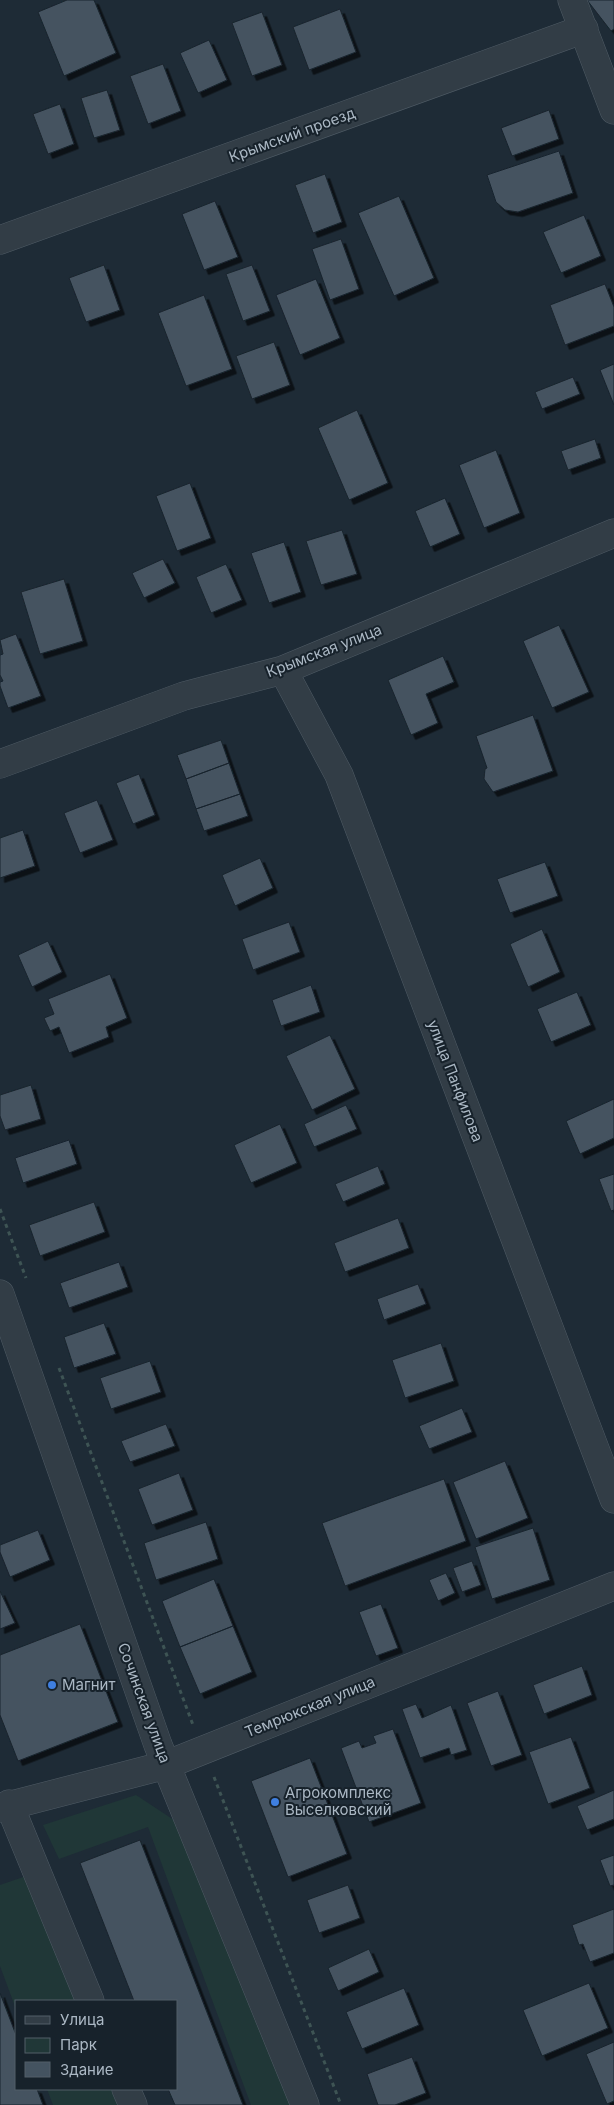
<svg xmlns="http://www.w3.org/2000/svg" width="614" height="2105" font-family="Inter,sans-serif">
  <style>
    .green { fill: #203737 }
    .building { fill: #445360; stroke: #19242d; filter: url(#shadow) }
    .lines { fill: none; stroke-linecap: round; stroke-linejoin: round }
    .minor-casing { stroke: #4f5b65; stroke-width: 29 }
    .path { stroke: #3e5454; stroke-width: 3; stroke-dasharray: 4 4; stroke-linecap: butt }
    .minor { stroke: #323d46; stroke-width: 28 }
    .shop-dot { fill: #3f7fe0; stroke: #17222b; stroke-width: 2 }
    .labels { text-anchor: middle; stroke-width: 4; stroke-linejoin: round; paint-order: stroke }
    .street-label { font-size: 15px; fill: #abb8c4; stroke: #17222b }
    .poi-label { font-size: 15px; fill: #abb8c4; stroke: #17222b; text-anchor: start }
  </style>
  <defs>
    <filter id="shadow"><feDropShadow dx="4.5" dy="4.5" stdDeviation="0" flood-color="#0009"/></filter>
  </defs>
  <rect width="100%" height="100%" fill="#1e2b36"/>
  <path class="green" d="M136,1795L189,1830L294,2105H251L148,1827L59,1859L43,1825Z
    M32,1874L83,2001H16V2009L0,1966V1885Z
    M47,2089H118L124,2105H53Z"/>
  <path class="building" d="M67,0H94L116,53L64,76L38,12Z
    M587,0H614V29L611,31Z
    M340,9L356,52L309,70L293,27Z
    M262,12L282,65L252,76L232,23Z
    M209,40L227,80L198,93L180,53Z
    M163,64L181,111L148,124L130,76Z
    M107,90L120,130L94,138L81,98Z
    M60,104L74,144L48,154L33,114Z
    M549,110L559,139L512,156L501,128Z
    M559,151L573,193L518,212L505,210L496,202L487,175Z
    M325,174L342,222L313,233L295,185Z
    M399,196L434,278L394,296L358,213Z
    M215,201L238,257L204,270L182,214Z
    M584,215L601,256L561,273L543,232Z
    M341,239L359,289L330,300L312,249Z
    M104,265L120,310L86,322L69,278Z
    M252,265L270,311L243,321L226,274Z
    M316,279L340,338L300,355L276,295Z
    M605,284L614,307V326L565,345L550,305Z
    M204,295L232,369L186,386L158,313Z
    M274,342L290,385L252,399L236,356Z
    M614,364V405L600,370Z
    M573,377L580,394L542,409L535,392Z
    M357,410L388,483L349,500L318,428Z
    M595,439L601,458L568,470L561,451Z
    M496,450L520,513L484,528L459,465Z
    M190,483L211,538L177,551L156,496Z
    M445,498L460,534L430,547L415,511Z
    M342,530L357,574L321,585L306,541Z
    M284,542L301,592L269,603L251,553Z
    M163,559L175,583L144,598L132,573Z
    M226,564L242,600L211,613L196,577Z
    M64,579L83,641L40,654L21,592Z
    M559,625L589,692L552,708L523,641Z
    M16,634L41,696L8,708L0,686V682L3,681L0,675V655L3,654L0,640Z
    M443,656L454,682L426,694L438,723L411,735L388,680Z
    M533,715L553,771L493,792L484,779L485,769L487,768L476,736Z
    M221,740L229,763L186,779L177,755Z
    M229,763L240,794L196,809L186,779Z
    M139,774L155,815L133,824L116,783Z
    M240,794L248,816L204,831L196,809Z
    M97,800L113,840L80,853L64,813Z
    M23,830L35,866L0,878V838Z
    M260,858L273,888L235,906L222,875Z
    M545,862L558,896L510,913L497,879Z
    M289,922L300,952L253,970L242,939Z
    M542,929L560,972L528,987L510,944Z
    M48,941L62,972L32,987L18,955Z
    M110,974L127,1018L106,1027L109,1037L69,1053L59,1027L50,1031L44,1018L54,1014L48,999Z
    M311,985L320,1012L281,1026L272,1000Z
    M577,992L591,1025L551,1042L537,1009Z
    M330,1035L355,1089L312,1110L286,1056Z
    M31,1085L41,1119L5,1130L0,1116V1095Z
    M614,1099V1138L580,1154L566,1121Z
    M346,1105L357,1129L314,1147L304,1124Z
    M280,1124L297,1163L251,1183L234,1145Z
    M69,1140L77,1164L23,1183L15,1158Z
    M378,1166L385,1184L343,1202L335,1184Z
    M614,1174V1210L611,1211L599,1179Z
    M94,1202L105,1232L40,1256L29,1225Z
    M398,1218L409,1248L345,1272L334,1243Z
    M119,1262L128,1287L69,1308L60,1283Z
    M418,1284L426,1304L384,1320L377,1299Z
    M104,1323L116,1354L74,1368L64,1337Z
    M441,1343L454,1381L405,1398L392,1360Z
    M150,1361L161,1392L111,1409L100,1378Z
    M462,1408L472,1432L429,1449L419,1426Z
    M166,1424L175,1446L130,1462L121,1441Z
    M505,1461L528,1518L476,1539L453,1482Z
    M179,1473L193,1510L152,1525L138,1489Z
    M444,1479L466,1541L345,1586L322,1523Z
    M206,1522L218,1559L156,1580L144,1543Z
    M533,1528L550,1580L492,1599L475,1547Z
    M38,1530L50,1560L10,1577L0,1552V1545Z
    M472,1561L481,1585L462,1592L453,1568Z
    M446,1573L455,1593L438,1601L429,1580Z
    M214,1579L233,1626L180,1647L162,1601Z
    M0,1591L15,1623L0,1629Z
    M381,1604L398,1648L376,1656L359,1612Z
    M80,1624L118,1722L18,1761L0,1715V1655Z
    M233,1626L252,1672L200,1694L180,1647Z
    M582,1666L592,1695L544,1714L533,1685Z
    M498,1691L522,1755L491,1766L467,1703Z
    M416,1704L422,1718L451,1705L467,1750L451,1755L449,1748L420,1758L402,1709Z
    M393,1729L421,1803L369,1822L341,1748L359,1741L362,1748L376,1743L373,1736Z
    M571,1737L590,1788L548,1804L529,1752Z
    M310,1758L347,1854L288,1877L251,1781Z
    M614,1790V1819L587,1830L577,1806Z
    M140,1840L243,2105H175L168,2089H176V2001H134L80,1863Z
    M614,1855V1885L610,1886L600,1860Z
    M348,1885L360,1918L319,1933L307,1900Z
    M614,1909V1953L590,1962L583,1944L579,1945L572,1925Z
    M369,1949L379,1972L338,1991L328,1968Z
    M589,1983L608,2028L542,2056L523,2010Z
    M404,1988L419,2025L362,2049L346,2012Z
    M0,1993L16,2035V2089H37L43,2105H0Z
    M614,2042V2101L607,2104L586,2054Z
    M412,2057L426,2093L395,2105H378L367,2074Z"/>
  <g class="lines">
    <defs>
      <path id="minor" d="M572,0L614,110
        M0,240L584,29
        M283,670L339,775L614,1499
        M0,764L184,696L283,670L614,533
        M0,1294L158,1745L305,2105
        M9,1804L90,2001
        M0,1808L166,1765L614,1586
        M126,2089L133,2105"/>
    </defs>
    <use href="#minor" class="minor-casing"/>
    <path class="path" d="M0,1209L26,1278
      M59,1368L193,1725
      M214,1777L341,2105"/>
    <use href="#minor" class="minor"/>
  </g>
  <g class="shop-dot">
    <circle cx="52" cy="1685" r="5"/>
    <circle cx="275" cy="1802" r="5"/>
  </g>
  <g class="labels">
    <g class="street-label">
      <text transform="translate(292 135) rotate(-20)" y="5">Крымский проезд</text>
      <text transform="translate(324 651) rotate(-21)" y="5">Крымская улица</text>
      <text transform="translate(455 1081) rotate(69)" y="5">улица Панфилова</text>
      <text transform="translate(144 1703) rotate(70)" y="5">Сочинская улица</text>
      <text transform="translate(310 1707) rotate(-22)" y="5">Темрюкская улица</text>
    </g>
    <g class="poi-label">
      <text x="62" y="1690">Магнит</text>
      <text x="285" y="1798">Агрокомплекс<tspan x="285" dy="17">Выселковский</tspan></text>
    </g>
  </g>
  <rect x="15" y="2000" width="162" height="90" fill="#17222b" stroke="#525e68"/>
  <rect x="25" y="2016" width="25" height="8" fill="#323d46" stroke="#525e68"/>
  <text x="60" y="2025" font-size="15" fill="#abb8c4">Улица</text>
  <rect x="25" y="2038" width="25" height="15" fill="#203737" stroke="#525e68"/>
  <text x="60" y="2050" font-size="15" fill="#abb8c4">Парк</text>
  <rect x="25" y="2062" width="25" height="15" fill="#445360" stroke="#525e68"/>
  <text x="60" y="2075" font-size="15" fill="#abb8c4">Здание</text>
</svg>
